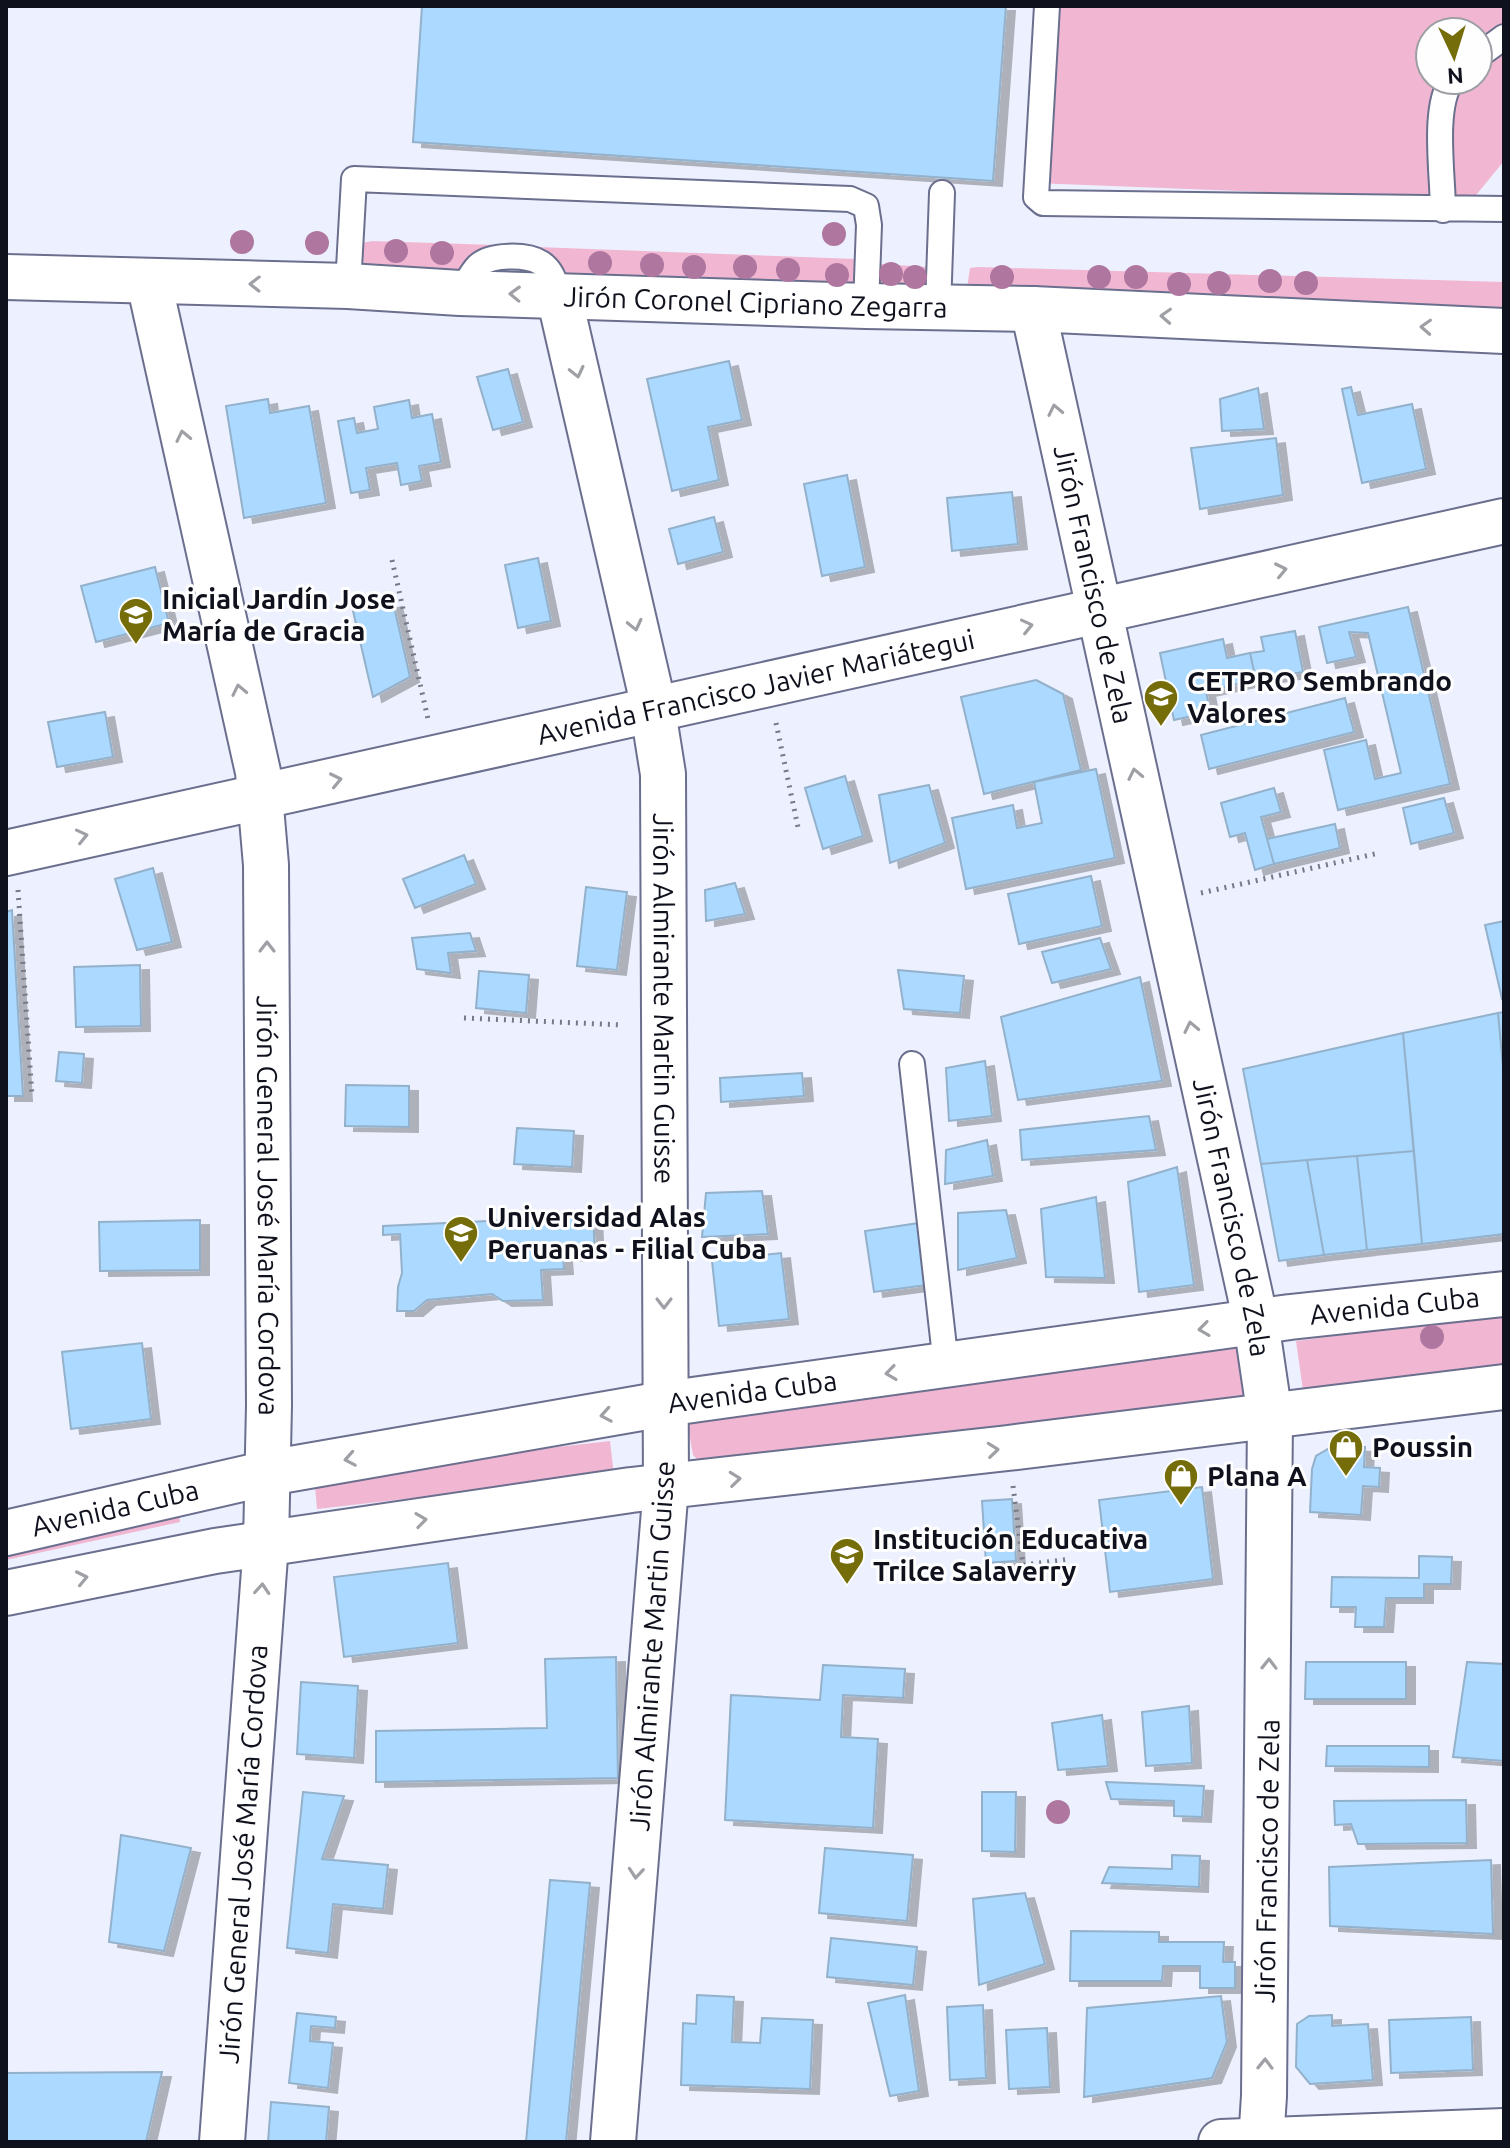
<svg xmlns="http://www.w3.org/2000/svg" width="1510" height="2148" font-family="Ubuntu,sans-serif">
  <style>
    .green { fill: #f1b7d2; fill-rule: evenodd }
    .building { fill: #abd9ff; stroke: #93b1ca; stroke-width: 2; filter: url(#shadow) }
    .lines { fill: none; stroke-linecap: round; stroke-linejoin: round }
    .lane-casing { stroke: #6b6f8e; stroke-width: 28 }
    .street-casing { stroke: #6b6f8e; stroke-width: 48 }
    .secondary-casing { stroke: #6b6f8e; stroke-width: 48 }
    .path { stroke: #767986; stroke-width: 5; stroke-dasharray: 2 6; stroke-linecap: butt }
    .lane { stroke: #fff; stroke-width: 24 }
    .street { stroke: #fff; stroke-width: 44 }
    .secondary { stroke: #fff; stroke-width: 44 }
    .tree { fill: #af77a0 }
    .oneway { stroke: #9fa0a5 }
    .labels { text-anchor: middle; stroke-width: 6; stroke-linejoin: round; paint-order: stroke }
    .street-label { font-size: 28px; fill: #0f111d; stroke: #fefefe }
    .poi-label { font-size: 28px; font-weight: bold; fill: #0f111d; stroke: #fefefe; text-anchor: start }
  </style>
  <defs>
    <filter id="shadow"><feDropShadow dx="9" dy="5" stdDeviation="0" flood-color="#0004"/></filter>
  </defs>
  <rect width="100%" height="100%" fill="#edf0fe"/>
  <path class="green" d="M1049,6H1504V161L1472,200L1034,183ZM1430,32H1478V80H1430Z
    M372,241L495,245L472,257L463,273L364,269L362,243Z
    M537,247L856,259L859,262L857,285L571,279L560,263Z
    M882,264L927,267L931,269L930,286L876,288L878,265Z
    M978,267L1504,282V311L967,288L970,268Z
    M1504,1314V1371L1304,1397L1296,1341Z
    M1233,1338L1247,1347L1249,1388L1240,1405L705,1467L693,1455L687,1421Z
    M610,1441L614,1475L317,1509L314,1475Z
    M179,1512L180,1522L6,1560V1549Z"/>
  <path class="building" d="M422,6H1006L993,181L413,142Z
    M729,361L742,420L708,427L719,480L672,491L647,379Z
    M508,369L523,422L493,430L477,377Z
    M1351,387L1358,415L1412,404L1426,469L1362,483L1342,389Z
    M1258,388L1264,429L1222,431L1220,399Z
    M268,399L270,413L309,406L326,503L244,518L226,406Z
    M409,400L412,418L432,414L441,462L419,466L422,481L401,485L397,463L366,468L370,490L351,493L338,421L354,418L357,433L378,429L374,407Z
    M1276,438L1283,495L1200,509L1191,448Z
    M847,475L865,567L822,576L804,484Z
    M1012,492L1018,544L952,551L947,498Z
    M714,517L723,552L678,564L669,529Z
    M538,558L551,621L518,628L505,565Z
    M155,567L169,623L96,642L81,586Z
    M393,602L410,677L373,697L353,611Z
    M1408,607L1450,784L1338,810L1324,750L1366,740L1375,779L1401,773L1368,633L1349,632L1356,657L1327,663L1319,627Z
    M1295,631L1303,672L1256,680L1250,653L1264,651L1261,637Z
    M1223,639L1227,658L1250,653L1256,680L1206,691L1210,712L1174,720L1160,653Z
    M1036,680L1063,694L1081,770L984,794L961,697Z
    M1345,698L1354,732L1209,769L1201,735Z
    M105,712L113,757L57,767L48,722Z
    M1096,769L1115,858L966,889L952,818L1013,805L1017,828L1042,823L1034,782Z
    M845,776L863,836L823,849L805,788Z
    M929,785L945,843L890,863L879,795Z
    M1274,788L1281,812L1261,817L1274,864L1255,870L1245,833L1230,837L1221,803Z
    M1444,798L1454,833L1411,844L1403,808Z
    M1335,824L1340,848L1274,864L1267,839Z
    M464,855L476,884L415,908L403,879Z
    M153,868L172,942L137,950L115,879Z
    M1091,876L1102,926L1019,944L1008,894Z
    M735,883L745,914L706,921L705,890Z
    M586,887L627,892L617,970L577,966Z
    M12,910L23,1096H6V912Z
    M1504,921V998L1502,999L1485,925Z
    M470,933L476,951L448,953L451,973L417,969L412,938Z
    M1100,938L1111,969L1052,983L1042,952Z
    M140,965L141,1026L76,1027L74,967Z
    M898,970L964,976L960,1013L904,1009Z
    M479,971L529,975L526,1013L476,1008Z
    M1140,977L1162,1081L1018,1100L1001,1017Z
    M1504,1012V1077L1498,1013Z
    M1498,1013L1504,1077V1234L1422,1244L1403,1033Z
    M1403,1033L1414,1151L1261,1164L1243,1069Z
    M59,1052L84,1054L82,1083L56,1081Z
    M985,1061L992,1116L949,1121L946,1068Z
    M802,1073L804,1096L721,1102L720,1078Z
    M346,1085L409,1086V1127L345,1126Z
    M1149,1116L1156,1150L1022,1160L1020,1130Z
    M517,1128L574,1131L572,1167L514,1164Z
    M987,1140L993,1176L945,1184L946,1150Z
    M1414,1151L1422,1244L1367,1250L1357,1156Z
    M1357,1156L1367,1250L1324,1255L1307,1160Z
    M1307,1160L1324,1255L1279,1261L1261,1164Z
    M1177,1167L1194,1285L1139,1292L1128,1182Z
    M762,1191L768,1234L702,1237L706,1193Z
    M1096,1197L1105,1278L1046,1277L1041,1209Z
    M1006,1210L1017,1258L958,1270V1213Z
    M593,1216L595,1254L563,1256L564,1269L541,1270L543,1300L503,1301L492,1294L427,1300L414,1311H397L398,1287L402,1273L400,1234L383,1235V1226Z
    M200,1220V1270L100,1271L99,1222Z
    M919,1223L927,1285L874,1292L865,1231Z
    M781,1253L789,1319L719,1326L712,1261Z
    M142,1343L151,1419L71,1429L62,1352Z
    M1333,1446L1365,1447L1364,1467L1380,1468L1379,1487L1363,1486L1361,1515L1310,1512L1312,1469L1316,1456Z
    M1202,1487L1213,1579L1110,1592L1099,1500Z
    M1012,1499L1016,1561L986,1563L982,1501Z
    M1419,1556L1452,1557L1451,1584H1424V1598H1386L1384,1627H1355L1356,1607H1331L1332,1577L1419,1578Z
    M448,1563L458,1643L344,1657L334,1577Z
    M616,1657L618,1778L376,1782V1731L547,1728L545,1659Z
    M1306,1662H1406V1699H1305Z
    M1467,1662L1504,1664V1761L1453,1757Z
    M823,1665L905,1669L903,1698L843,1695L841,1737L878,1739L873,1828L725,1820L731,1695L820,1700Z
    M301,1682L358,1686L354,1758L297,1754Z
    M1189,1706L1192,1763L1146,1766L1142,1712Z
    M1102,1715L1108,1766L1058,1770L1052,1723Z
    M1327,1746H1429V1767L1326,1766Z
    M1106,1782L1204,1786L1202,1817L1174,1816V1801L1111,1799Z
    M303,1792L344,1796L322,1859L388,1865L383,1909L333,1904L328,1953L287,1948Z
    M982,1792H1016L1015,1852L982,1851Z
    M1466,1800L1467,1843L1358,1844L1351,1824L1335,1825L1334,1801Z
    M121,1835L191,1848L164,1951L109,1942Z
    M825,1848L913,1855L907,1921L819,1913Z
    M1172,1855L1200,1856L1199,1887L1102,1883L1109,1867L1172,1869Z
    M1491,1860L1493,1934L1330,1926L1329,1867Z
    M550,1880L590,1883L566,2142H526Z
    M1025,1893L1045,1964L979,1985L973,1899Z
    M1071,1931L1159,1932V1942H1224L1223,1962H1235V1988H1200V1966H1163L1162,1981H1070Z
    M831,1938L917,1947L913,1985L827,1977Z
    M697,1995L734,1997L732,2042L760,2043L762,2018L813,2020L810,2089L681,2085L683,2023L696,2024Z
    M905,1995L919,2091L890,2096L868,2003Z
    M1221,1996L1227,2042L1212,2078L1084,2097L1087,2008Z
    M983,2005L986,2078L950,2080L947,2007Z
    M297,2013L336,2017L335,2028L311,2026L310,2041L333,2043L328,2088L289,2083Z
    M1332,2015V2026L1368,2024L1373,2080L1310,2084L1296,2067L1297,2024L1309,2016Z
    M1471,2017L1473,2070L1391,2073L1389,2020Z
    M1047,2028L1050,2087L1009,2089L1006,2030Z
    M162,2072L146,2142H6V2073Z
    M271,2102L329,2107L326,2142H268Z"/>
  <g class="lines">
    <defs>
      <path id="lane" d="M1047,6L1036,197L1043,203L1504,209
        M1478,56L1504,37
        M1443,210C1443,176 1432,107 1452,80
        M348,286L354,179L850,199L866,206L869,225L866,306
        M460,293C466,284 471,273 478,266C490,254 527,254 541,263C553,271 555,283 559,296
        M938,308L942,193
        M912,1064L946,1365"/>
      <g id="street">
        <path id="s1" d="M6,277L348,286L460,293L866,306L1033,309L1504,331"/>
        <path id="s2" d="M149,282L258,772L266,865L269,1405L266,1543L222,2142"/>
        <path id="s3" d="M559,296L649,686L663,774L666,1486L613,2142"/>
        <path id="s4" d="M1033,309L1256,1322L1270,1417L1264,2096L1261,2142"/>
        <path d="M1221,2142L1504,2131"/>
      </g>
      <g id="secondary">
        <path id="s5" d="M6,853L1504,521"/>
        <path id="s6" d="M6,1533L268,1473L664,1404L1290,1317L1504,1294"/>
        <path d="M6,1593L215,1551L631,1490L1008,1448L1504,1387"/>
      </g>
    </defs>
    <use href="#lane" class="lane-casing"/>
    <use href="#street" class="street-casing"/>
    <use href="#secondary" class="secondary-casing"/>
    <path class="path" d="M392,560L428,719
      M776,723L799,832
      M18,890L32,1096
      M1201,893L1379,853
      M464,1018L623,1025
      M1013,1486L1023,1565L1070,1559"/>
    <use href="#lane" class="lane"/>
    <use href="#street" class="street"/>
    <use href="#secondary" class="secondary"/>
  </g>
  <g class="tree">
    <circle cx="834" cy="234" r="12"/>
    <circle cx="242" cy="242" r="12"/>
    <circle cx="317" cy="243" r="12"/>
    <circle cx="396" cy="251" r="12"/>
    <circle cx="442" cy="253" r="12"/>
    <circle cx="600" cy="263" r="12"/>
    <circle cx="652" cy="265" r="12"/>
    <circle cx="694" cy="267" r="12"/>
    <circle cx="745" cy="267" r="12"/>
    <circle cx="788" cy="270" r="12"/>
    <circle cx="891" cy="274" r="12"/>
    <circle cx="837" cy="275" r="12"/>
    <circle cx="915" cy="277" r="12"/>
    <circle cx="1002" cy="277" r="12"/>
    <circle cx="1099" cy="277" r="12"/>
    <circle cx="1136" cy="277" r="12"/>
    <circle cx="1270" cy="281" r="12"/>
    <circle cx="1219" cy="283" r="12"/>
    <circle cx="1306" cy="283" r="12"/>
    <circle cx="1179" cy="284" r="12"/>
    <circle cx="1432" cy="1337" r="12"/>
    <circle cx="1058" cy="1812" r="12"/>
  </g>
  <defs><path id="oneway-chevron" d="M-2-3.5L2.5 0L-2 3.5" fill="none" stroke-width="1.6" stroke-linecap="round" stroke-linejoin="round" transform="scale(2)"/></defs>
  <g class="oneway">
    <use href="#oneway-chevron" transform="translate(255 284) rotate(-179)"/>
    <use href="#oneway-chevron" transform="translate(515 294) rotate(-178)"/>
    <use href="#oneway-chevron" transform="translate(1166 316) rotate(-177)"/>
    <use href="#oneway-chevron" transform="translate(1426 327) rotate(-177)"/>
    <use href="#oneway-chevron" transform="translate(577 372) rotate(77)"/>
    <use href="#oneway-chevron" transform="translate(1055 410) rotate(-102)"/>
    <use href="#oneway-chevron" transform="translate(183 436) rotate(-102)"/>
    <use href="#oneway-chevron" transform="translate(1281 570) rotate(-12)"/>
    <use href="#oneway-chevron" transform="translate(635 625) rotate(77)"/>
    <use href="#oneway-chevron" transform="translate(1027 626) rotate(-13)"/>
    <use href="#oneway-chevron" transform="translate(239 690) rotate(-102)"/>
    <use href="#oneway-chevron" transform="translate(1135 774) rotate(-102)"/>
    <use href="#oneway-chevron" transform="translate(336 780) rotate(-12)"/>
    <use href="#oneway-chevron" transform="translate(82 836) rotate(-13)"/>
    <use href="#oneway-chevron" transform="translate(267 947) rotate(-90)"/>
    <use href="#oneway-chevron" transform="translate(1191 1027) rotate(-102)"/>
    <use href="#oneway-chevron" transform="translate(664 1303) rotate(90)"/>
    <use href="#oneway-chevron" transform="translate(1204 1329) rotate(172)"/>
    <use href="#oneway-chevron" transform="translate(891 1373) rotate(172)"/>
    <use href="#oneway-chevron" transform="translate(606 1415) rotate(170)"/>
    <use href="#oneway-chevron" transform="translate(993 1450) rotate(-6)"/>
    <use href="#oneway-chevron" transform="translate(350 1459) rotate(170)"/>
    <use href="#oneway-chevron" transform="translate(735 1479) rotate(-6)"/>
    <use href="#oneway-chevron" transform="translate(421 1520) rotate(-8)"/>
    <use href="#oneway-chevron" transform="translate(82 1578) rotate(-12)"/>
    <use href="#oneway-chevron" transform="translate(262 1589) rotate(-86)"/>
    <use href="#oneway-chevron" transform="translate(1269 1664) rotate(-89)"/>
    <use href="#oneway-chevron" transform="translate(636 1873) rotate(95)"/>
    <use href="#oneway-chevron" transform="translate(1265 2064) rotate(-89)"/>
  </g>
  <defs>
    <symbol id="school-pin" viewBox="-11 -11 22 30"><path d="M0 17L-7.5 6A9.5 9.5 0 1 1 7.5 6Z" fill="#756d0a" stroke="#fefefe"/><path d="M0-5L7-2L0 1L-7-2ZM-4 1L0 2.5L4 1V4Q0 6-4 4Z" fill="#fff"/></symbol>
    <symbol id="university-pin" viewBox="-11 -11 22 30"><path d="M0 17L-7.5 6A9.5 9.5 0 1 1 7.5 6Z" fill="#756d0a" stroke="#fefefe"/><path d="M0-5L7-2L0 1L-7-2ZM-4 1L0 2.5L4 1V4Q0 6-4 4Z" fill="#fff"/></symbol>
    <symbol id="shop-pin" viewBox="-11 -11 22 30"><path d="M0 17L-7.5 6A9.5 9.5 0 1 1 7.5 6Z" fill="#756d0a" stroke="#fefefe"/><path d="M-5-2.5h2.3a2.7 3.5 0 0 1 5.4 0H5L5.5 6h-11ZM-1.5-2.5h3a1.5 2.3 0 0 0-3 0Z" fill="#fff"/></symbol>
  </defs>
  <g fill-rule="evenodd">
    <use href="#school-pin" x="116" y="595" width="40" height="54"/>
    <use href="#university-pin" x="1141" y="677" width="40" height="54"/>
    <use href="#university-pin" x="441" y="1213" width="40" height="54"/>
    <use href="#shop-pin" x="1326" y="1427" width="40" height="54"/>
    <use href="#shop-pin" x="1161" y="1456" width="40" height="54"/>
    <use href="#school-pin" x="827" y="1535" width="40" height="54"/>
  </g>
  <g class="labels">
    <g class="street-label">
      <text dy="10" stroke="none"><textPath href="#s1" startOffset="750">Jirón Coronel Cipriano Zegarra</textPath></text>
      <text dy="10" stroke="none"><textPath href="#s4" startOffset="282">Jirón Francisco de Zela</textPath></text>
      <text dy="10" stroke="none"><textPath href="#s5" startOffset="768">Avenida Francisco Javier Mariátegui</textPath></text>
      <text dy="10" stroke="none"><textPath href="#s3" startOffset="714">Jirón Almirante Martin Guisse</textPath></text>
      <text dy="10" stroke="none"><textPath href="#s2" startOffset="936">Jirón General José María Cordova</textPath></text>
      <text dy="10" stroke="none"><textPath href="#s4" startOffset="930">Jirón Francisco de Zela</textPath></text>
      <text dy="10" stroke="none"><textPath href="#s6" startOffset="1408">Avenida Cuba</textPath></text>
      <text dy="10" stroke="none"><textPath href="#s6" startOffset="760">Avenida Cuba</textPath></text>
      <text dy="10" stroke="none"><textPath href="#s6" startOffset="112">Avenida Cuba</textPath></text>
      <text transform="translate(652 1646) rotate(-86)" y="10">Jirón Almirante Martin Guisse</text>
      <text transform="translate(243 1854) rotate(-86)" y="10">Jirón General José María Cordova</text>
      <text transform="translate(1267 1861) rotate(-89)" y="10">Jirón Francisco de Zela</text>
    </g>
    <g class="poi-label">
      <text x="162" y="609">Inicial Jardín Jose<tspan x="162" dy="32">María de Gracia</tspan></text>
      <text x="1187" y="691">CETPRO Sembrando<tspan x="1187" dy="32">Valores</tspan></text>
      <text x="487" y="1227">Universidad Alas<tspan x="487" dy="32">Peruanas - Filial Cuba</tspan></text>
      <text x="1372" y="1457">Poussin</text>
      <text x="1207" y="1486">Plana A</text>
      <text x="873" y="1549">Institución Educativa<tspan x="873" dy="32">Trilce Salaverry</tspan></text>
    </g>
  </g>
  <rect width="1510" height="2148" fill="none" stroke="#0f111d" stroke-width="16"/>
  <g transform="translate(1454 56) rotate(176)"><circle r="38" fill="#fefefe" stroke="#9e9fa4" stroke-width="2"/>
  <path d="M0-6L14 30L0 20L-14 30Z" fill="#756d0a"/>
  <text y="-12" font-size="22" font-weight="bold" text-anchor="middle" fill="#0f111d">N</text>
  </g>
</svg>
